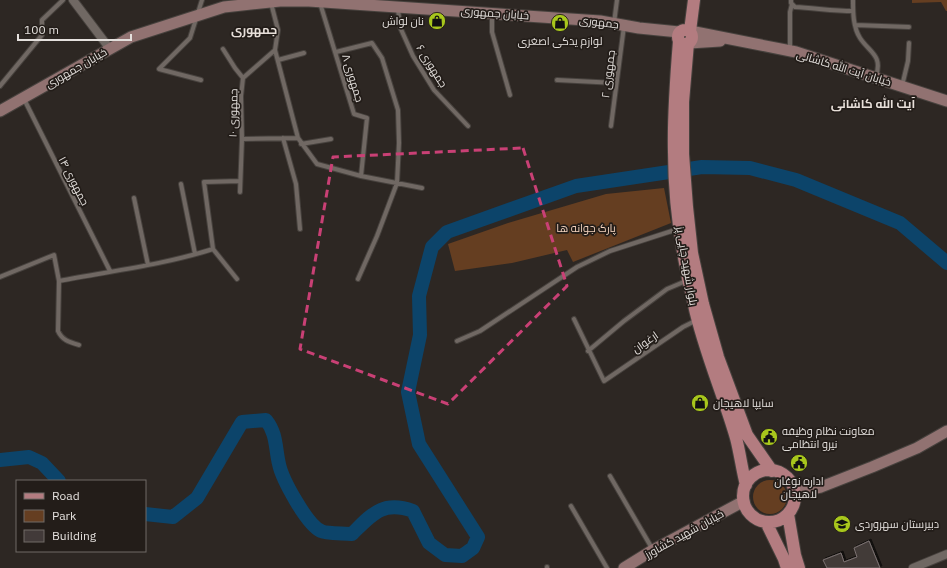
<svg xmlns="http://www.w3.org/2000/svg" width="947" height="568" font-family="'IBM Plex Sans',Cairo,sans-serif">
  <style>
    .green { fill: #653e21 }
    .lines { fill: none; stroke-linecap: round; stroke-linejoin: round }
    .river { stroke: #0c446a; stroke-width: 14 }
    .building { fill: #423a39; stroke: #7b7271; filter: url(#shadow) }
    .lane-casing { stroke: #47423e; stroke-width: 6 }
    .street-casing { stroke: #47423e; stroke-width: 10 }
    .secondary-casing { stroke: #47423e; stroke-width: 13 }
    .primary-casing { stroke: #47423e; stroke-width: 14 }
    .lane { stroke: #706863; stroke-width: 4 }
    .street { stroke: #706863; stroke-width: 8 }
    .secondary { stroke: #917271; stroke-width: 11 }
    .primary { stroke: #b37c80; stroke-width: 12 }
    .marked { fill: none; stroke: #c94075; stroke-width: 3; stroke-dasharray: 8 5; stroke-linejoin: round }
    .labels { text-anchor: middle; stroke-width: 3.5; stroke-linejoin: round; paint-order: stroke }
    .street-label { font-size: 11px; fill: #e4e0dd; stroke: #231d19 }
    .poi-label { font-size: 11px; fill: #e4e0dd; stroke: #231d19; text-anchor: start }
    .park-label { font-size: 11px; fill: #f5d4bf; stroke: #231d19 }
    .neighbourhood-label { font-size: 12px; font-weight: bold; fill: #e7dfd9; stroke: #231d19 }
  </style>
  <defs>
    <filter id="shadow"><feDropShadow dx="2" dy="-2" stdDeviation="0" flood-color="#0009"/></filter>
  </defs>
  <rect width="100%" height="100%" fill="#2d2723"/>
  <path class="green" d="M912,0H947V11H946L941,2L912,3Z
    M664,188L671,223L573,262L567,250L512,263L455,271L448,244L508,223L606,194Z
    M753 497a17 17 0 1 1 34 0a17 17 0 1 1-34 0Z"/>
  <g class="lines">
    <path class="river" d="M0,460L29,457L42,463L59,481
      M145,514L173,517L197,498L242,422L266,420C277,434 275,447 279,464C282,479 307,525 321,531C326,534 345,533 352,534C372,514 383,500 413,511L429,543L445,555L462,556L473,548L478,537L419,444L408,392L420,335L419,296L432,247L447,232L576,186L702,167L750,168L796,180L900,223L947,263"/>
  </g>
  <path class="building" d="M869,541L880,568H827L823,560L841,553L844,562L857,557L854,548Z"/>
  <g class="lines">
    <defs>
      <path id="lane" d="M791,0V3L795,7C815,8 834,11 853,11
        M853,0C853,12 853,27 860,38C869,52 883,55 876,76
        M320,3L354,114L367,118L361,176
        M398,9L400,27L413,56L434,90L468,126
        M492,15V32L510,95
        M614,23L617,0
        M855,25L909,27
        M223,49L235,68L243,78
        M790,49V12L792,4
        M275,50L298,138L317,164L361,176L422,188
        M336,52L372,43L382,58L398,110L399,143L397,183L377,236L358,279
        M278,60L304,53
        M201,80L159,69L190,38L202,0
        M557,80L616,83
        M0,86L42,35V20L63,0
        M902,86L908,61L909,43
        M24,99L110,271
        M611,126L624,26
        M283,138L296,184L300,229
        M242,139L298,138
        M301,144L331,139
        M181,184L195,254
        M240,192L242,139L241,96L243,78L275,50L278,30L271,3
        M134,198L148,265
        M0,277L54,255L59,281L58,331C62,340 69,342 79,345
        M237,279L213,249L204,182L240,181
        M59,281C110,271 163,265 213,249
        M574,319L604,381L683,327L695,321
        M457,341L480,331L577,267L610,251L678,229
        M588,351L624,321L667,289L686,281
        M610,476L653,550
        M571,506L607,568
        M547,567V568"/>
      <path id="street" d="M73,0L110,49
        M913,568L947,554"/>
      <path id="secondary" d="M690,31L796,52L947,101
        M689,43L720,41
        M0,111L131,37L224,7L280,1H309L600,21L639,28L679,32
        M795,492L821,487L872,467L917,448L947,431
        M624,568L653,550L744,501"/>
      <path id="primary" d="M678 37a7 7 0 1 1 14 0a7 7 0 1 1-14 0Z
        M690,31L694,0
        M679,41C676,78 673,115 674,152C674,203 682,256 694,305C704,351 723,393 736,438C740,453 742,470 746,485
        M688,43L683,102V154L687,207L692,253L703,304L718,357L747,435L772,471
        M743 496a26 26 0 1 1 52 0a26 26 0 1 1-52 0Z
        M788,514L795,555L799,568
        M766,522L784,559L787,568"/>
    </defs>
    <use href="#lane" class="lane-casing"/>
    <use href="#street" class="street-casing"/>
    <use href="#secondary" class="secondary-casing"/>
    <use href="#primary" class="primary-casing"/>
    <use href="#lane" class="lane"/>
    <use href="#street" class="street"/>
    <use href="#secondary" class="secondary"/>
    <use href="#primary" class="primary"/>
  </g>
  <path class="marked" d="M523,148L567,286L448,404L300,349L333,157Z"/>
  <defs>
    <symbol id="shop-disc" viewBox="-11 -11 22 22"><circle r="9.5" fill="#a8c71c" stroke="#231d19"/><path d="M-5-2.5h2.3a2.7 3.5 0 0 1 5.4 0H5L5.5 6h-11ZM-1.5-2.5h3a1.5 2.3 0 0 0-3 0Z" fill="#111"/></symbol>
    <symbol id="civic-disc" viewBox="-11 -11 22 22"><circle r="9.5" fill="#a8c71c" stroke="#231d19"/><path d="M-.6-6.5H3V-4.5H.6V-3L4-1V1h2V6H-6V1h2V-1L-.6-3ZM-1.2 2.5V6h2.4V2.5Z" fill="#111"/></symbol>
    <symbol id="school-disc" viewBox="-11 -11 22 22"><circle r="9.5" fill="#a8c71c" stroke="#231d19"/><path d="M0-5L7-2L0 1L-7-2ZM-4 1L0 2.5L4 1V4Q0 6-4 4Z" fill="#111"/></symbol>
  </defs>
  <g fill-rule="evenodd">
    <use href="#shop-disc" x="427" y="11" width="20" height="20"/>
    <use href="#shop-disc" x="550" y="13" width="20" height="20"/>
    <use href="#shop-disc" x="690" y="393" width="20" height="20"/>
    <use href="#civic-disc" x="759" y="427" width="20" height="20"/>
    <use href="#civic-disc" x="789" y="453" width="20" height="20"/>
    <use href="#school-disc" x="832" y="514" width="20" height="20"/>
  </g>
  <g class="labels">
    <g class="street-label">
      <text transform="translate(495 13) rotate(4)" y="4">خیابان جمهوری</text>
      <text transform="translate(599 22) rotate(7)" y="4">جمهوری</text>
      <text transform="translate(432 66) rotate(58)" y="4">جمهوری ۶</text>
      <text transform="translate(76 68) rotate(-30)" y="4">خیابان جمهوری</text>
      <text transform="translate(844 68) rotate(17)" y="4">خیابان آیت الله کاشانی</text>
      <text transform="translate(608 74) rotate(-83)" y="4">جمهوری ۲</text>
      <text transform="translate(353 78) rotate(73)" y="4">جمهوری ۸</text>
      <text transform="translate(233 113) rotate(-89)" y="4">جمهوری ۱۰</text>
      <text transform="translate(74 181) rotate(63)" y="4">جمهوری ۱۴</text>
      <text transform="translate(687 266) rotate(80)" y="4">بلوار شهید چایی پز</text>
      <text transform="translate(645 342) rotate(-35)" y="4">ارغوان</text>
      <text transform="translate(684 534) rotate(-29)" y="4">خیابان شهید کشاورز</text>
    </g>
    <g class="poi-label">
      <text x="424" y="25" text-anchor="end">نان لواش</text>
      <text x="560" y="45" text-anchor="middle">لوازم یدکی اصغری</text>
      <text x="713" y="407">سایپا لاهیجان</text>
      <text x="782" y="435">معاونت نظام وظیفه<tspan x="782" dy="13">نیرو انتظامی</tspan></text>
      <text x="799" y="485" text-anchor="middle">اداره نوغان<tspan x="799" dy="13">لاهیجان</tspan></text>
      <text x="855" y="528">دبیرستان سهروردی</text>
    </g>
    <g class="park-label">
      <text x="586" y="232">پارک جوانه ها</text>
    </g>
    <g class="neighbourhood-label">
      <text x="254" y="34">جمهوری</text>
      <text x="873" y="108">آیت الله کاشانی</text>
    </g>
  </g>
  <rect x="16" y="480" width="130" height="72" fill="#231d19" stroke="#706b67"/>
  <rect x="24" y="493" width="20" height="6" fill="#b37c80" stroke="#706b67"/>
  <text x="52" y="500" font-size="12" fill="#e4e0dd">Road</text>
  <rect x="24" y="510" width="20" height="12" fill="#653e21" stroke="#706b67"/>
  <text x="52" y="520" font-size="12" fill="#e4e0dd">Park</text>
  <rect x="24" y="530" width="20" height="12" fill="#423a39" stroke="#706b67"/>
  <text x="52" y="540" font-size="12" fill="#e4e0dd">Building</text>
  <path d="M18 34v6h113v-6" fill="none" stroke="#e4e0dd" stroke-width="2"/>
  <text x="24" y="34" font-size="12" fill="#e4e0dd" stroke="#231d19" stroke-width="3" paint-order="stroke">100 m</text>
</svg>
